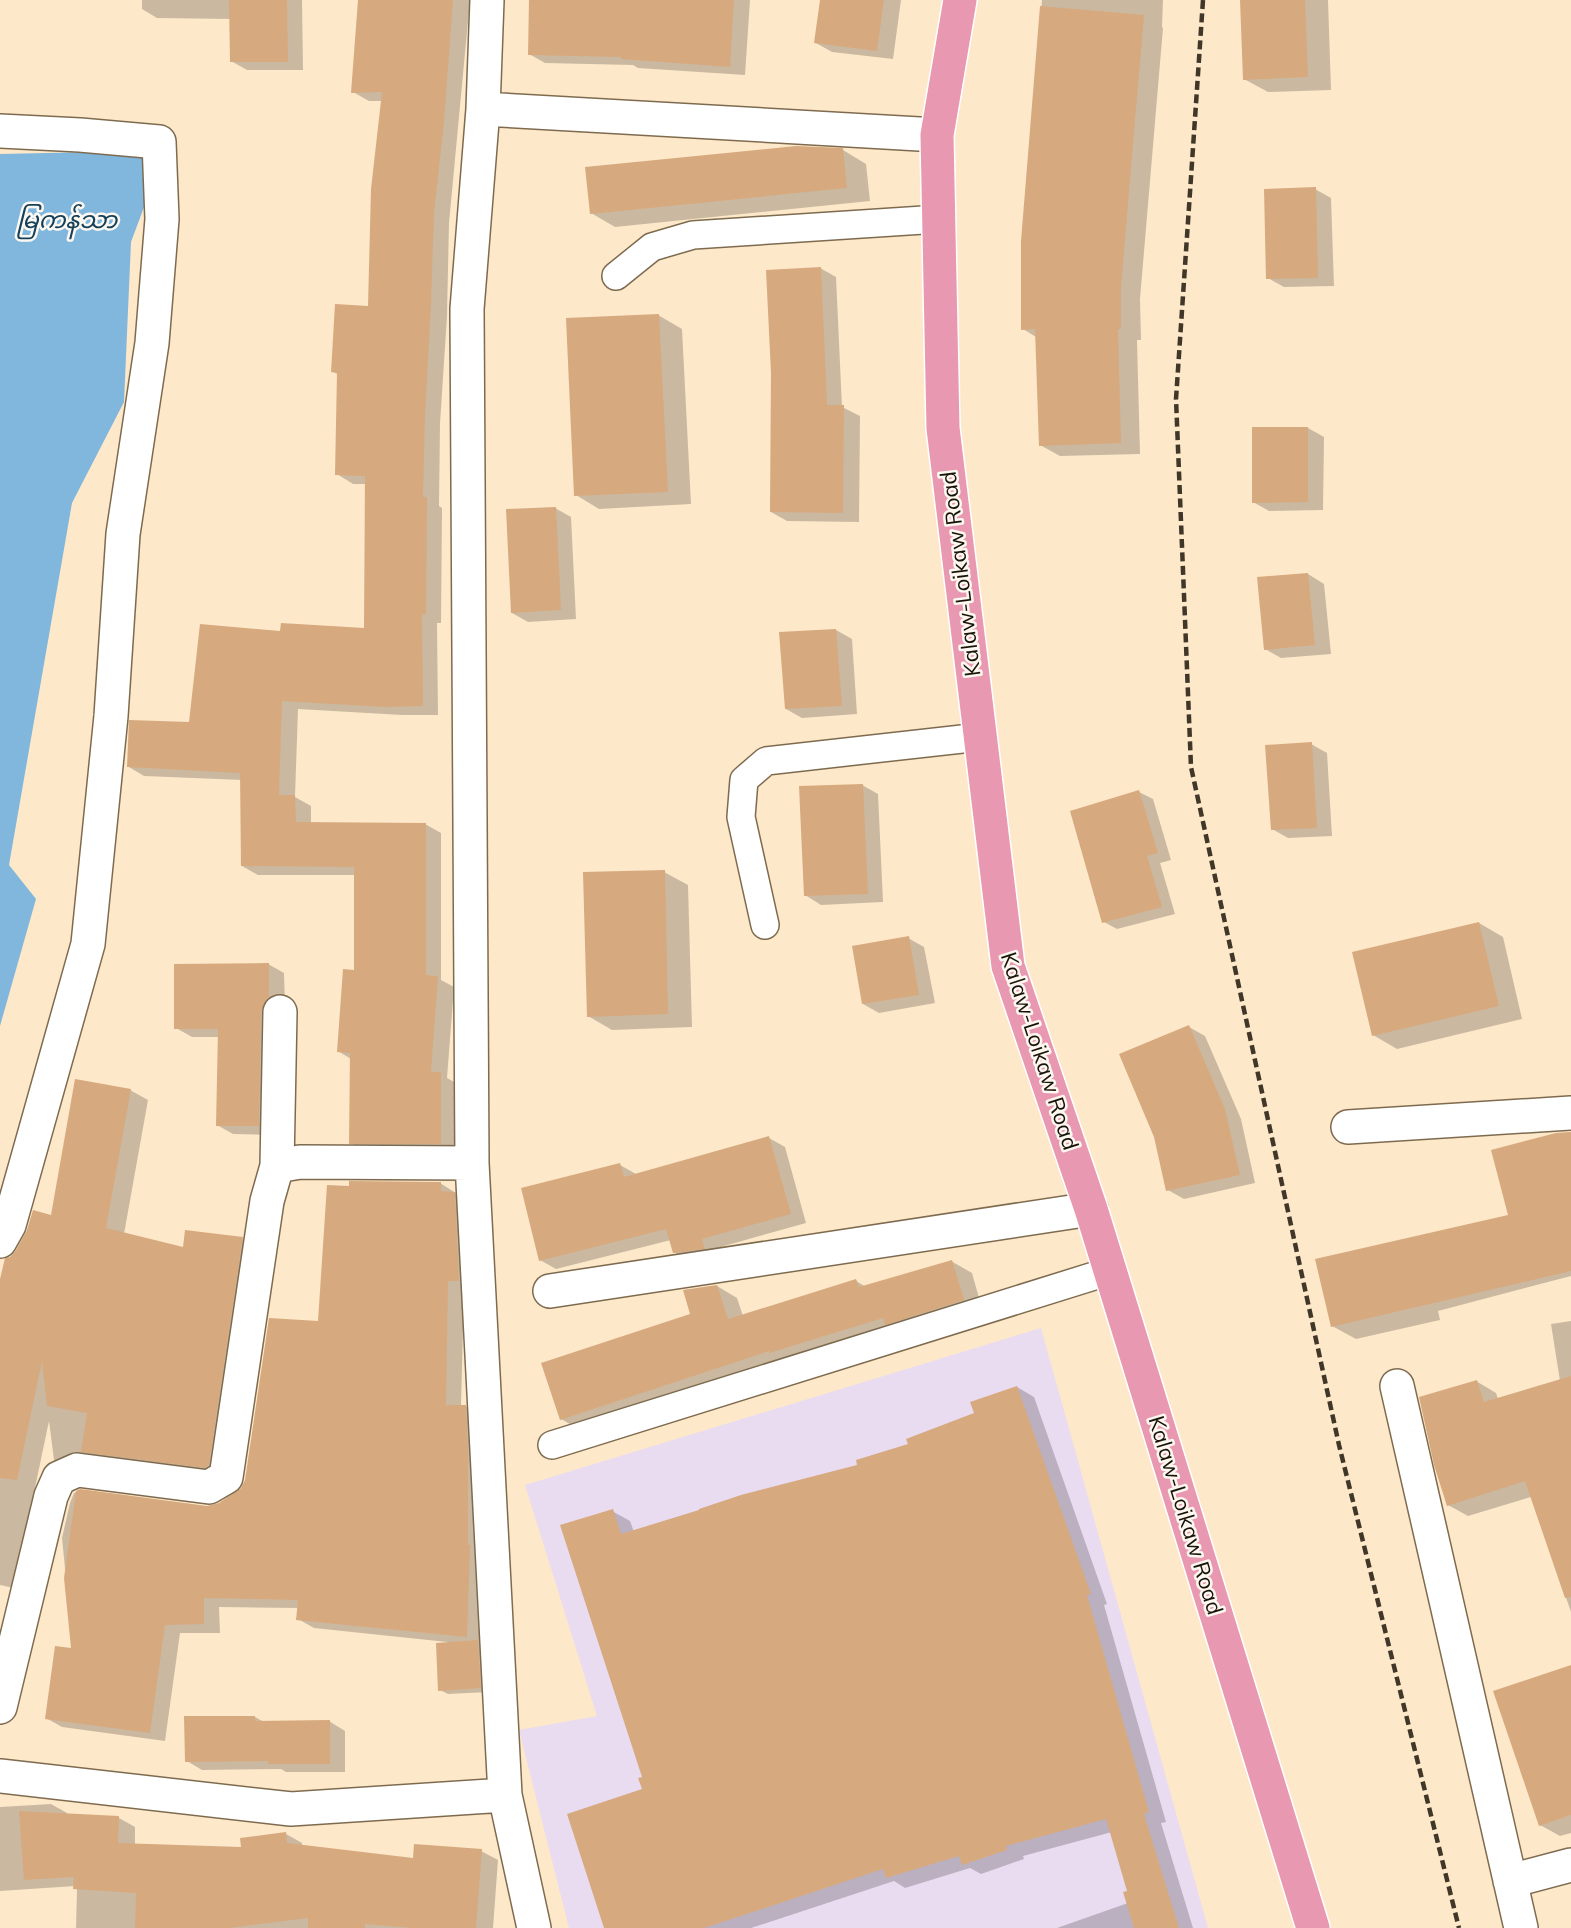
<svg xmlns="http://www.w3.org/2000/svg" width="1571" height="1928" font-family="Mulish,'Noto Sans Myanmar',sans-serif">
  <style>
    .commercial { fill: #e9dcf0 }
    .water { fill: #81b7dd }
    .shadow { fill: #0003 }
    .building { fill: #d7a97f }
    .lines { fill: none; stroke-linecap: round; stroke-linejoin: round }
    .lane-casing { stroke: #7e6b4f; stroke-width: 30 }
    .street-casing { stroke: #7e6b4f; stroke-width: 36 }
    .primary-casing { stroke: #fff; stroke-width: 36 }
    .lane { stroke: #fff; stroke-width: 27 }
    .street { stroke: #fff; stroke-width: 33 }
    .primary { stroke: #e998b1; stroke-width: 33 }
    .rail { stroke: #413729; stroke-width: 4.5; stroke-dasharray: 9 4.5; stroke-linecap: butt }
    .labels { text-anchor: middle; stroke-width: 5; stroke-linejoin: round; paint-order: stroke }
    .street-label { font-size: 22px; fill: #191207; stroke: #fcf8f1 }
    .water-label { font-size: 24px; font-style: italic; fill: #15405a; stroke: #fcf8f1 }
  </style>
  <rect width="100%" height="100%" fill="#fde8c9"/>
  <path class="commercial" d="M1041,1328L1208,1928H569L519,1730L597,1716L525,1485Z"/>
  <path class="water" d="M142,151L153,183L131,242L124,402L72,503L9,865L36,899L0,1026V154Z"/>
  <path class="shadow" d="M142,0H302L303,70H247L231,61V19L157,18L142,9Z
    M359,0H470L449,223L447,316L440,424L439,506L442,508L441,623H437L438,715H402L298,709L295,797L311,806V824H425L441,833V980L454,987L447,1078L456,1083V1152H367L351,1143V1059L338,1051L355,972V875H258L242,866V780L144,776L129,767L190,724L282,633L365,630L367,484H353L337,474L339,375L332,371L370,308L382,101H369L353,92Z
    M531,0H750L745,75L638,68L633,65L545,63L529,54Z
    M822,0H901L893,59L832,52L816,43Z
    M1042,0H1163L1162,27L1163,28L1140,299L1141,340H1137L1140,454L1060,456L1040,445L1036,337L1023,329L1022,241Z
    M1242,0H1328L1331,90L1268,92L1244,79Z
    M843,150L866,164L870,201L615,227L591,213Z
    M1315,189L1331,198L1334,286L1284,287L1268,278Z
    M820,268L836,277L842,407L860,416L859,522L787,521L771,512Z
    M658,315L682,329L691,504L599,509L576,495Z
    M1308,428L1324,437L1323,510L1269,511L1253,502Z
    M555,508L571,517L576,619L528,622L512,613Z
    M1308,574L1324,584L1331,654L1281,658L1265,649Z
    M836,630L852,639L857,714L802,718L786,709Z
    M1311,744L1327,753L1332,836L1288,838L1272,829Z
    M862,785L878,794L883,902L821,905L805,895Z
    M1139,792L1153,799L1171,860L1160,863L1175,914L1117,929L1104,922Z
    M664,872L688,885L692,1027L612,1030L588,1016Z
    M1479,923L1503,937L1522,1019L1397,1049L1373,1035Z
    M908,938L924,947L935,1003L879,1013L863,1004Z
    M268,964L284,973L285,1006L275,1135L233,1134L217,1125L219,1037H192L176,1028Z
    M1189,1027L1205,1036L1241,1119L1255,1183L1184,1199L1168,1190Z
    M130,1090L148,1100L124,1234L184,1249L242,1239L260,1249L226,1475L71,1470L54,1460L49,1421L14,1588L0,1585V1285L11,1258L53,1217Z
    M1571,1133V1276L1438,1311L1440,1320L1356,1339L1332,1326L1510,1216Z
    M769,1138L785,1147L806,1223L717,1248L720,1257L690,1262L674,1252L671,1240L556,1269L540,1260L620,1165L636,1174Z
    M440,1183L470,1202L464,1289L461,1406H465L481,1416L488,1692L448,1694L440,1690L447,1642L314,1628L298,1619L299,1608L219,1607L220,1633H180L165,1741L62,1727L46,1718L73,1650L62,1538L70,1503L74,1493L80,1491L207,1507L219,1505L242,1489L319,1322L351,1187Z
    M951,1261L972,1273L983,1312L582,1431L561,1419L692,1315L717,1286L737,1298L743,1316L856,1281L866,1287Z
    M1571,1321V1612L1531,1497L1468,1516L1448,1505L1476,1381L1496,1393L1498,1399L1560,1381L1551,1324Z
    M1017,1387L1034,1397L1107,1604L1104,1605L1166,1822L1161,1823L1193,1928H1057L1128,1903L1129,1892L1112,1832L1023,1856L1024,1859L981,1874L970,1868L905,1888L894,1881L751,1928H605L644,1790L612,1511L630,1521L634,1532L859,1466L910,1445L976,1414Z
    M1571,1667V1833L1560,1836L1540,1825Z
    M255,1717L264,1722L329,1721L345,1731V1772H286L281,1769L202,1770L187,1761Z
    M51,1804L67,1813V1815L119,1818L135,1827V1845L243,1849L286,1834L302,1843V1846L414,1860L481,1851L498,1860L493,1928H76L77,1890L75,1886L0,1891V1807Z"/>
  <path class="building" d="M229,0H287L288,62H230Z
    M358,0H453L444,122L434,213L431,306L425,414L423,497H427L426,614H422L423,706L385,707L282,701L279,795H295L296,822L426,823V975L438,976L431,1072H441V1144H349L350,1053L337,1052L343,969L354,970V867L241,866L240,773L127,767L129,720L189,722L200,624L280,631L281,623L364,628L365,476L335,475L337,373L331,372L335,304L368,306L371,189L382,92L351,93Z
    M529,0H734L730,67L621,59V57L528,55Z
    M820,0H884L877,51L814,43Z
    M1240,0H1305L1308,77L1243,80Z
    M1040,6L1144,15L1121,287V329H1118L1121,443L1039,446L1035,329L1021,330V241Z
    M796,146L843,148L847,188L590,214L585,167Z
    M1316,187L1318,278L1266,279L1264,189Z
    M821,267L827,405H844L843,513L770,512L771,373L766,270Z
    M659,314L668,492L574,496L566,318Z
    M1252,427H1308V502L1252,503Z
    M556,507L561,610L511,613L506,509Z
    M1308,573L1315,645L1264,650L1257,577Z
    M836,629L842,706L785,709L779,632Z
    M1312,742L1317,828L1271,830L1265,745Z
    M863,784L868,894L804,896L799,786Z
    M1139,790L1158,853L1147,856L1162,907L1102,923L1070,811Z
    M665,870L668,1014L587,1017L583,872Z
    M1479,922L1499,1006L1372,1036L1352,952Z
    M909,936L919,995L862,1004L852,946Z
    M269,963V997L264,1003L261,1012L259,1126H216L218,1029H174V964Z
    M1189,1025L1225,1109L1240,1175L1166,1191L1154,1137L1119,1054Z
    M75,1079L131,1089L106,1228L183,1247L185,1230L243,1237L209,1465L205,1468L81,1452L87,1413L47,1406L42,1361L17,1480L0,1478V1279L5,1258L10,1257L16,1250L27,1230L33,1210L51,1215Z
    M1571,1132V1271L1331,1327L1315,1259L1508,1215L1491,1150L1556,1133Z
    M769,1136L791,1214L702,1239L705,1249L673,1253L666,1229L539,1261L521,1188L620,1163L624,1177Z
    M349,1181L441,1182V1191L455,1192L459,1281H448L446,1405H466L468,1451V1545H470L467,1637L296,1620L298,1600L204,1598V1624L165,1625L150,1733L45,1719L55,1646L71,1648L64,1578L76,1491L80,1489L207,1506L219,1503L241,1488L245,1480L269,1318L318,1321L327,1185L349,1186Z
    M952,1260L964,1300L885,1325L883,1318L769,1353V1351L560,1420L541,1363L690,1314L683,1290L717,1285L728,1319L856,1279L859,1287Z
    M1571,1376V1597L1565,1598L1525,1481L1447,1506L1434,1465L1419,1397L1477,1380L1484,1402Z
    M1017,1386L1091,1594L1087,1595L1149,1812L1144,1814L1179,1928H1134L1123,1892L1127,1891L1106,1819L1006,1846L1007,1850L962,1865L959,1856L886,1878L883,1869L704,1928H604L567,1814L642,1789L638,1778L642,1777L560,1525L613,1509L621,1534L699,1510V1509L741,1495L857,1465L856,1460L908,1444L906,1439L974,1413L970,1402Z
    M478,1640L481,1688L438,1691L436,1643Z
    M1571,1665V1815L1539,1826L1493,1691Z
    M184,1716H255V1721L330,1720V1764H268V1761L185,1762Z
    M19,1811L119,1816L118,1843L241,1847L240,1838L286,1832L287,1843L413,1858L414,1844L482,1849L476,1928H412L365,1924V1928H308V1918L229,1928H135L136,1893L73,1889L74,1877L24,1880Z"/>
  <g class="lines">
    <defs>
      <path id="lane" d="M616,276L652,247L693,235L939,219
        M765,925L741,817L744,780L766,761L980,737
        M552,1445L1110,1271"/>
      <path id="street" d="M487,0L483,109L467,309L472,1163L505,1795L534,1928
        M483,109L937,135
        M0,131L80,135L159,142L162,219L152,343L123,534L111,716L88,944L9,1225L0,1241
        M1348,1127L1571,1113
        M277,1166L280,1012
        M550,1291L1091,1209
        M1397,1386L1521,1928
        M0,1707L51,1496L59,1478L77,1470L209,1487L226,1477L267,1201L277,1166L300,1162L472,1163
        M0,1776L291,1809L505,1795
        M1510,1881L1571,1865"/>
      <path id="primary" d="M960,0L937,135L943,428L1008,966L1091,1209L1313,1928"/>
    </defs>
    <use href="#lane" class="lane-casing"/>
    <use href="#street" class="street-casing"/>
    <use href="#primary" class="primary-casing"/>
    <use href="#lane" class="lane"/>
    <use href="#street" class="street"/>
    <use href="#primary" class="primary"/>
    <path class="rail" d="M1203,0L1176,399L1191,767L1339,1445L1459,1928"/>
  </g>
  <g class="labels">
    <g class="street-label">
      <text transform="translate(960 574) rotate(-97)" y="8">Kalaw-Loikaw Road</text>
      <text transform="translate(1040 1051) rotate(72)" y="8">Kalaw-Loikaw Road</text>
      <text transform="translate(1186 1515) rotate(73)" y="8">Kalaw-Loikaw Road</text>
    </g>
    <g class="water-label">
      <text x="67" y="228">မြကန်သာ</text>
    </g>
  </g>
</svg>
